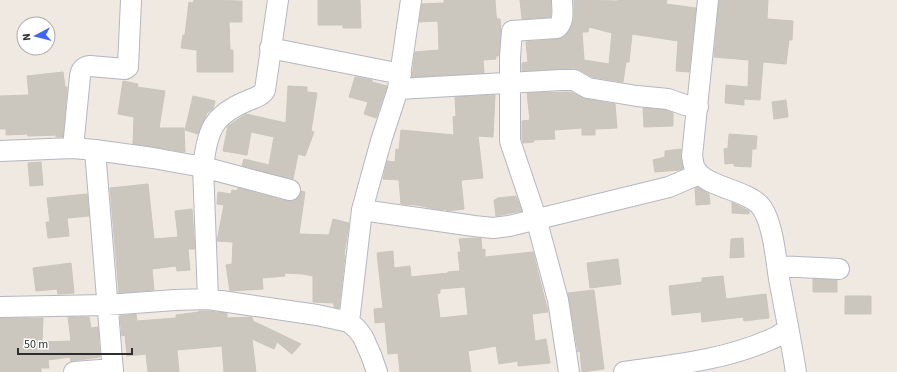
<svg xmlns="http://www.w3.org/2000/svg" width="897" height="372" font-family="'Source Sans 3',sans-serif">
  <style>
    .building { fill: #cbc7bf; stroke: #cbc5ba; fill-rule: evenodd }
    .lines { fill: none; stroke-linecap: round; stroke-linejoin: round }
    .minor-casing { stroke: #b4b7c1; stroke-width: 22 }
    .minor { stroke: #fff; stroke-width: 20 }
  </style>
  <rect width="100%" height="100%" fill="#efe9e1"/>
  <path class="building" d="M194,0L242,1V22H229L230,50H233V72H197V50L181,48L183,35H185L189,2L193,3Z
    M318,0H360L361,28H343V25H318Z
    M444,0H495L496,14L497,19H500L501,30L499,56H496V59L483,60L484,73L412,77L415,52L439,50L438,21L419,22L422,4L444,3Z
    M520,0H551V17L522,19Z
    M574,0L618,1V0H667L666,4L696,8L689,72L676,71L678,41L632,34L629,62H626L623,82L592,77L580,70L574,68L522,71V63L528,62L526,42L558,39L565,36L568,33L574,20ZM589,27L612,33L609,64L584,60L582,32H588Z
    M719,0H768L767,19L793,21L792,40H789L786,64L763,62L760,100L744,99V105L725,103L726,85L748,87L749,60L714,57Z
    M63,72L65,87H67V89L63,137H56V135L28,136L27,134L6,135V129H0V96L29,95L27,76Z
    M355,77L372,80V82L387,86L376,118L364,114L368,102L349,97Z
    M123,81L138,84L137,87L165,91L159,128H184L185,152L133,144L134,117L118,114Z
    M288,86L307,87V92L317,93L311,131L314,132L305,156L298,154L293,179L242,166L244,159L269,165L274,137L251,132L247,155L223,151L228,126L246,114L286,123Z
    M571,92L586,99L615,104L617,128L595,129V135H582V128L554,130L555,139L533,140L534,142L523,143L522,139V121L530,120L527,93Z
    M495,95L493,137L478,136L483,178L461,180L464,209L447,211V209L440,210L417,205L401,204L399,180L383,179L387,161L395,162L396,149L399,150L401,130L454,135L453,117L456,116L455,97Z
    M193,96L215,101L213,109L207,113L198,134L185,130Z
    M786,100L788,117L774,119L772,102Z
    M643,108L666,110L673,113V126L644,127Z
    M729,134L757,136L756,149H752L751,167L734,166V163L725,164L724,149L728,148Z
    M681,149V158L683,169L679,170L655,172L653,160L665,157V151Z
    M41,162L43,185L30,186L28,163Z
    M148,184L154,239L178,237L175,211L192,209L195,249H188L190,270L177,271L176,266L152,269L154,290L119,293L110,188Z
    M698,187L709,194L710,204L696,205L695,188Z
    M238,188L287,201H293L298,198L301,191L305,192L299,234L329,235L333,219L349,223L344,255H345L339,308L334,307V303L313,302V276L303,274L284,273L285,276L262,278L263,289L230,291L226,265L232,264L233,242L217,241L224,205L217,204L218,192L231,194L232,190L237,191Z
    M87,194L89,216L67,218L69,236L48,238L46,222H50L47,198Z
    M516,196L522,211L496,216L494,200L497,199V198Z
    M732,202L749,211V214L732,213Z
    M475,238H481L482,250L485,249V257L533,252L548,312L532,314L535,341L546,339L550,363L518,366V361L499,364L496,346L468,351L471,372H400L398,353L388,354L385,322L375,323L374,309L383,308L377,253L393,251L394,268L410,266L411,277L448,273V272L460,271L458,252H461L459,239ZM465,287L468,315L440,318L437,294L440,293V289Z
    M743,238L744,257L730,258L731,239Z
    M618,259L621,284L590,288L587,263Z
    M71,263L74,293L58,294L57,289L36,291L33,268Z
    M723,276L726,299L766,294L769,318L744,321L743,317L702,322L701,312L672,315L669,286L702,282V278Z
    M813,279L837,280V292H813Z
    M594,290L604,369L582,372L580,351L578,352L568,293Z
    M845,296H871V314H845Z
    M199,311H207L227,313V318L252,317L253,321L301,344L292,354L277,342L274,349L252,339L256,372H224L222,346L177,350L179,372H148L146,354L127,356L125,335L122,336L120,316L136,314L137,321L176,318V315L199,312Z
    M68,317H89L91,328L98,327L100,357L71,361L70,357L48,360L49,368H41V372H0V318H43L42,342L71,341Z"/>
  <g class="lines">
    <defs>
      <path id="minor" d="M562,0C562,10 565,21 557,28L512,31L510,57V141L536,218L558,300L569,372
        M708,0L692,156C693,160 693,165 695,168C704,188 749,189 762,208C773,224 776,259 779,279C785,310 791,341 796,372
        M270,48L401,74
        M398,89L561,80H574L588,88L637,96L668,99L685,105L698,107
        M73,148L80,76C81,70 83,67 90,66L125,69L128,67L131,0
        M95,150L113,372
        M0,151L73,148L95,150L153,158L203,167L290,190
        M362,210L474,226L493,228L509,226L669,187L699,174
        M777,266L839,269
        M208,299L203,167C208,131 211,116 247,101C253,98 261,97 265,90L278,0
        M0,307L107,305L175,300L208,299L317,315L349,322L357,329L363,337L371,355L377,372
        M349,322L362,210L381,141L398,89L411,0
        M74,372L113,369
        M624,372C673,365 724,360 769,340C776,338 782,333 788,329"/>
    </defs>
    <use href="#minor" class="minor-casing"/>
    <use href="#minor" class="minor"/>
  </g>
  <g transform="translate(36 36) rotate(263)"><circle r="19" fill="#ffffff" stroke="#ababab"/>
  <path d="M0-3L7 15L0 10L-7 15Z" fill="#4264fb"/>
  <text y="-6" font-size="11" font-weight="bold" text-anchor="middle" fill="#2e2e2e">N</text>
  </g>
  <path d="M18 348v6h114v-6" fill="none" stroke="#2e2e2e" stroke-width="2"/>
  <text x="24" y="348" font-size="12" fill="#2e2e2e" stroke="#ffffff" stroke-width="3" paint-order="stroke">50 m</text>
</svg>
